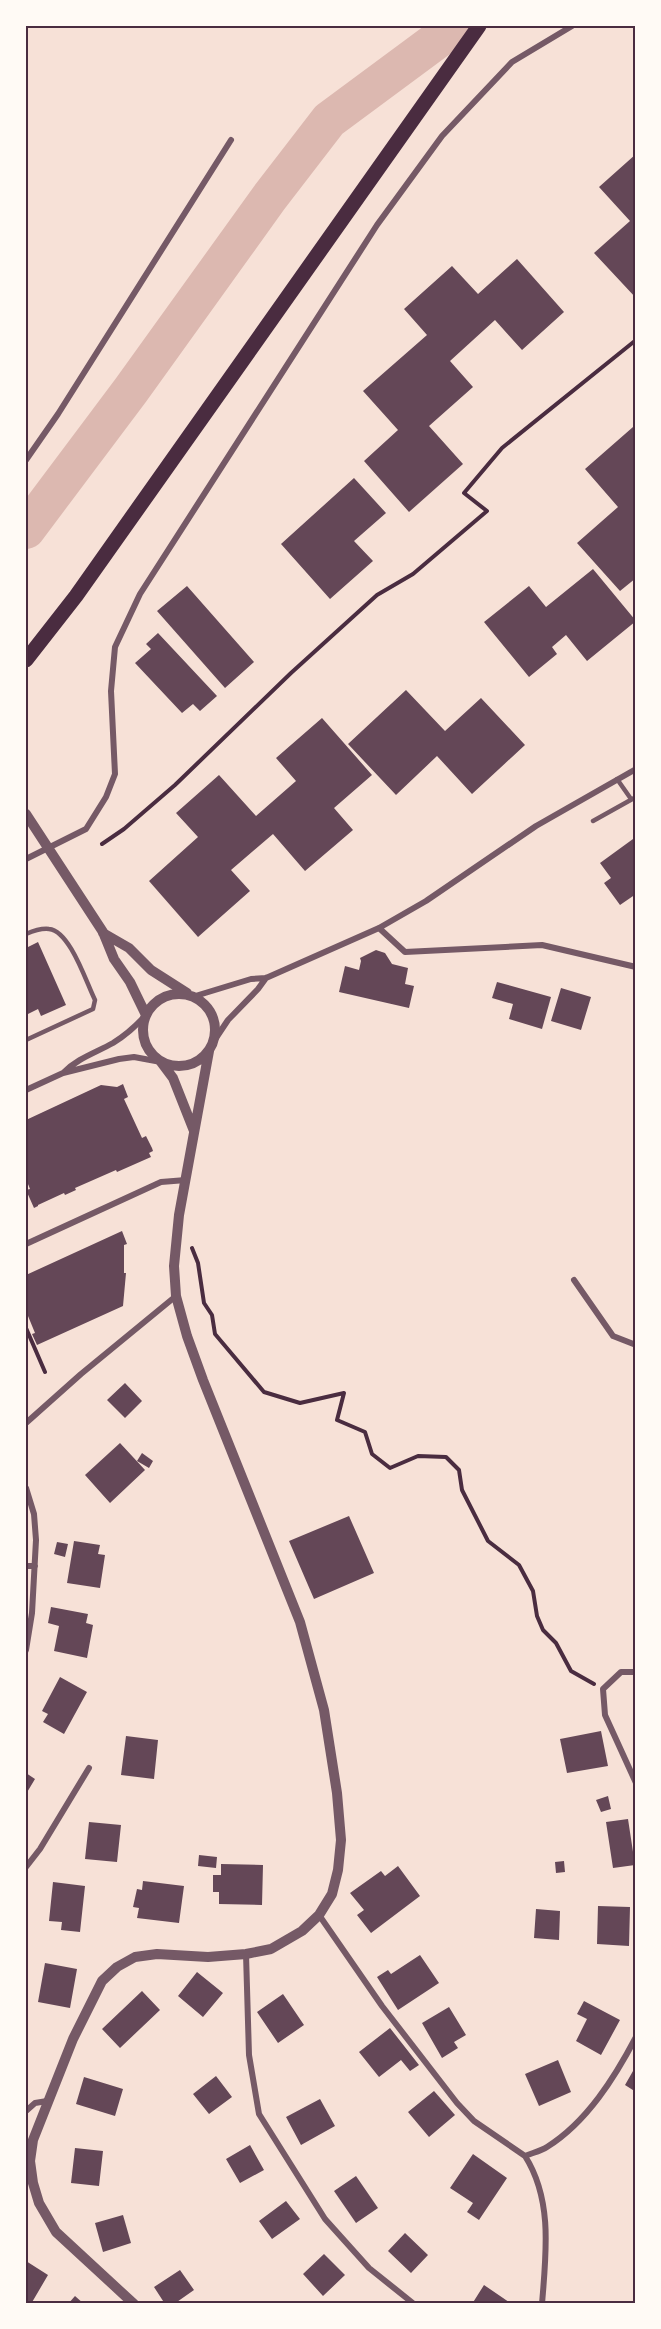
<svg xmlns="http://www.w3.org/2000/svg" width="661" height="2329" font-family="'Golos Text',sans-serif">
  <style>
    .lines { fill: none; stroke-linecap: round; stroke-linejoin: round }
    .river { stroke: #dcb8b0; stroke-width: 38 }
    .building { fill: #644757 }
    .path { stroke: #4a2c40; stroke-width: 4 }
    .service { stroke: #755966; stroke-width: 4.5 }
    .minor { stroke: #755966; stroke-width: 6 }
    .tertiary { stroke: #755966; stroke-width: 10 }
    .primary { stroke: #4a2c40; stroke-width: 15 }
    .neatline { fill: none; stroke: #4a2c40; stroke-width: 2 }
  </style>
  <rect width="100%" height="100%" fill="#f7e1d7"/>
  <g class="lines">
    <path class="river" d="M26,530L131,390L269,198L329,120L456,26"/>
  </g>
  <path class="building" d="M636,154V298L594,253L630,221L599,187Z
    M517,259L564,312L522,350L495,320L450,361L473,387L429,426L463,464L409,512L364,461L398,430L363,391L427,335L404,309L452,266L478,294Z
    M633,427L636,429V578L620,591L577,543L618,507L585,469Z
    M354,478L386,513L354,541L373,561L330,599L281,544Z
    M593,569L636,621L587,661L566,635L552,647L557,654L529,677L484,622L529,586L546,607Z
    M187,586L254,662L225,688L157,611Z
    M158,633L217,696L200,711L193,704L182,713L135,663L151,649L146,644Z
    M406,690L445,731L481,698L525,745L472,794L437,756L396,795L348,744Z
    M322,718L372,775L334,808L353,830L305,871L273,834L231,870L250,891L198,937L149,881L198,837L176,813L219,775L256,816L296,781L276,758Z
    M633,839L636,842V894L620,905L604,883L611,878L600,863Z
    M38,942L66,1005L41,1016L38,1009L26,1015V948Z
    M376,950L385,953L392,964L408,968L405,984L414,986L409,1008L339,992L345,966L359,970L361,961L360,958Z
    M497,982L551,997L542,1029L509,1019L513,1004L492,998Z
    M561,988L591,997L581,1030L551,1021Z
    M123,1084L128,1097L124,1099L142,1138L146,1136L152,1148L153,1151L149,1153L151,1157L117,1172L116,1170L75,1188L76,1190L65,1195L64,1193L38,1205V1206L34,1208L26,1190L30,1189L26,1179V1120L101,1085L117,1087Z
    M122,1231L127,1244L124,1245V1273H126L123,1306L37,1345L32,1334L35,1333L28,1316L26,1317V1275Z
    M125,1383L142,1401L125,1418L107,1400Z
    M120,1443L145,1470L110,1503L85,1475Z
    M142,1453L153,1461L149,1468L137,1461Z
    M349,1516L374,1573L314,1599L289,1541Z
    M74,1541L100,1545L98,1554L105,1555L100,1588L67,1583Z
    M57,1542L68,1544L65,1557L54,1554Z
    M51,1607L88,1614L86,1623L93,1625L87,1658L54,1651L59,1626L48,1623Z
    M60,1677L87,1692L64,1734L43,1722L48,1714L42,1711Z
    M601,1731L608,1766L567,1773L560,1739Z
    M126,1736L158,1740L154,1779L121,1775Z
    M26,1773L35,1779L26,1794Z
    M608,1796L611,1809L601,1812L596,1800Z
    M628,1819L635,1865L613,1868L606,1822Z
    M89,1822L121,1825L117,1862L85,1859Z
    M199,1855L217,1857L216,1868L198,1866Z
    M564,1861L565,1872L556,1873L555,1862Z
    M221,1864L263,1865L262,1905L219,1904V1892H213V1875H221Z
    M398,1866L420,1896L371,1933L357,1915L364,1910L350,1893L381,1871L385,1876Z
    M143,1881L184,1886L179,1923L137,1918L139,1908L133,1907L137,1889L142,1890Z
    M53,1882L85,1886L80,1932L61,1930L62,1922L49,1921Z
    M598,1906L630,1907L629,1946L597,1944Z
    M536,1909L560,1911L559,1940L534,1938Z
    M420,1955L439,1983L398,2010L377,1977L388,1970L391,1974Z
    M45,1963L77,1969L70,2008L38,2002Z
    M197,1972L223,1993L203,2017L178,1996Z
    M142,1991L160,2010L120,2048L102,2029Z
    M283,1994L304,2025L278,2043L257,2012Z
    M584,2001L620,2020L601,2055L576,2041L587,2019L577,2014Z
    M449,2007L466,2035L454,2042L458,2048L442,2058L422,2023Z
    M390,2028L419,2065L410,2071L401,2060L379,2077L359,2052Z
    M558,2060L571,2092L539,2106L525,2074Z
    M633,2071L636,2072V2092L625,2085Z
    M216,2076L232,2097L209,2114L193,2094Z
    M84,2077L123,2089L115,2116L76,2104Z
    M434,2091L455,2115L429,2137L408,2112Z
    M320,2099L335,2126L301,2145L286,2117Z
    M250,2145L264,2170L240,2183L226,2159Z
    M75,2148L103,2151L99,2186L71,2183Z
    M473,2154L507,2178L479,2220L467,2212L473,2203L450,2188Z
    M356,2176L378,2208L356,2223L334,2191Z
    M286,2201L300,2219L272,2239L259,2221Z
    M123,2215L131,2243L103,2252L95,2223Z
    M405,2233L428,2255L411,2273L388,2251Z
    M324,2254L345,2275L323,2296L303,2274Z
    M26,2261L48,2275L31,2304H26Z
    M180,2270L194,2290L174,2304H165L154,2287Z
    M484,2285L512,2304H472Z
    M75,2296L84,2304H68Z"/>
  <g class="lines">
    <path class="path" d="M102,844L124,829L175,785L291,673L377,595L413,574L487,511L464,493L502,448L636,340
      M192,1248L198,1263L204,1303L212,1315L215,1334L264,1392L300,1403L344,1393L337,1420L365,1432L372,1454L390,1468L418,1456L446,1457L459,1470L462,1490L488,1541L519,1565L533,1591L537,1616L543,1630L556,1643L571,1671L594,1684
      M26,1328L45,1372"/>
    <path class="service" d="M617,779L631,799
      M593,821L636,797
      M26,934C33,931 41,928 49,929C70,931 86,982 95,1000L93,1009L26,1040"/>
    <path class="minor" d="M26,460L58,414L231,140
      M26,859L86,829L106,797L115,774L111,691L115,647L140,594L377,225L442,136L512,62L572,26
      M379,928L405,952L542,945L636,967
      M192,997L251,979L266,978L379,928L426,901L536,826L636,769
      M214,1041L228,1020L258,989L266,978
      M63,1073C78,1058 95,1053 113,1043C126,1035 136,1026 146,1015
      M26,1090L63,1073L119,1059L134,1057L161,1062
      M26,1244L161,1182L186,1180
      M574,1280L613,1336L636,1345
      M26,1423L81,1374L176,1296
      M26,1488L34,1514L36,1540L32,1613L26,1650
      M26,1566H35
      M636,1672H621L603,1689L605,1715L636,1783
      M26,1867L40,1849L89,1768
      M319,1915L382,2006L457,2103L474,2121L525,2156C532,2153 541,2151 547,2147C587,2122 615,2077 636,2037
      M246,1954L249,2055L259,2114L325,2219L369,2268L414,2304
      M26,2111L35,2103L47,2101
      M525,2156C553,2200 546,2254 542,2304"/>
    <path class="tertiary" d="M26,814L103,932L114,959L130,982L146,1015
      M103,933L129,948L151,970L187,993
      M143 1030a36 36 0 1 1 72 0a36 36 0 1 1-72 0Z
      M161,1062L173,1078L194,1131
      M134,2304L56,2232L39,2203L33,2183L30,2161L33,2140L73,2039L102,1981L117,1967L135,1957L157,1954L208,1957L246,1954L271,1949L302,1931L319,1915L332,1894L338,1870L341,1840L337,1793L324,1710L300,1622L203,1380L187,1336L176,1296L174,1266L179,1215L209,1051"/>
    <path class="primary" d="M26,660L76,596L479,26"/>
  </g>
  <rect width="661" height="2329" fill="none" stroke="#fffaf5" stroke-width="54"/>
  <rect x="27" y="27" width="607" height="2275" class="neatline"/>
</svg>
